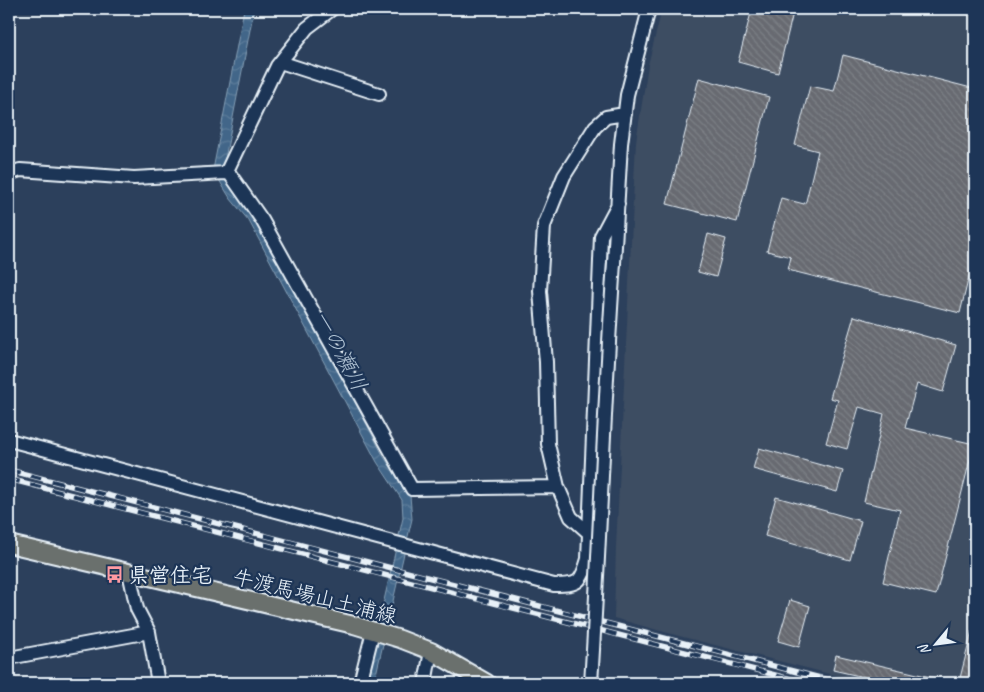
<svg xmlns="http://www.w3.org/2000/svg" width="984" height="692" font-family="Caveat,'Klee One',sans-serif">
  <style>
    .built { fill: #3e4d62 }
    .water { fill: url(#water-waves); stroke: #849eb5 }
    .building { fill: url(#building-back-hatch); stroke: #e8f1f8 }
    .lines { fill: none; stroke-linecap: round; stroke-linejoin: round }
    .minor-casing { stroke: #e8f1f8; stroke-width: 16 }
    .major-casing { stroke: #e8f1f8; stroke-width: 20 }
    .minor { stroke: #1d3557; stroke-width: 12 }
    .major { stroke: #6b706d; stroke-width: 16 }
    .rail-casing { stroke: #e8f1f8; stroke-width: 5.5 }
    .rail { stroke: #1d3557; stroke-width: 4; stroke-dasharray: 11; stroke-linecap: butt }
    .minor-bridge-casing { stroke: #e8f1f8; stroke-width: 16; stroke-linecap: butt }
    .minor-bridge { stroke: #1d3557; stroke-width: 12 }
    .labels { text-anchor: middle; stroke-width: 4.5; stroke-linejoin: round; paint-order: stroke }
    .poi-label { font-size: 21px; font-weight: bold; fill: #e8f1f8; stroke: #1d3557; text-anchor: start }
    .street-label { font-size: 21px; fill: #e8f1f8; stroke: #1d3557 }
    .water-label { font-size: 22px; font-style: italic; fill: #aec0d1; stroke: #1d3557 }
  </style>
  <defs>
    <pattern id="water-waves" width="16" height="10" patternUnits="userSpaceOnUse" patternTransform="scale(1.25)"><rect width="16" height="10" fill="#426689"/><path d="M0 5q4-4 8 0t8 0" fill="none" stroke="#5d7c9a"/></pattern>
    <pattern id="building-back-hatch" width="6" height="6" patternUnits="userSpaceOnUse" patternTransform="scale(1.25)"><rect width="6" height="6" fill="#676a71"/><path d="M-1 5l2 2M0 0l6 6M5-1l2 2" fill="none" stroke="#7d8086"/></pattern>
  </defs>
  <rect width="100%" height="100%" fill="#2c405c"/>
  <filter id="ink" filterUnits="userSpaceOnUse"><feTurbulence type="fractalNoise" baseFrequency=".02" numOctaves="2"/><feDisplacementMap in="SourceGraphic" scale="10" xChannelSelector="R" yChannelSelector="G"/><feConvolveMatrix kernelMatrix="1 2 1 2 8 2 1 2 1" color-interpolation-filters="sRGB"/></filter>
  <g filter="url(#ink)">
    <path class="built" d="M662,9H975V683H866L683,637L614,618L616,547L636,142L648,65Z"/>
    <path class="water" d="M244,9H254L223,169L256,215L384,457L410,496L412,519L374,683H365L403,518L402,500L377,462L249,221L230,198L213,170Z"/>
    <path class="building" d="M752,9H794L778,73L738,62Z
      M843,55L975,89V252L960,313L788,270L791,257L767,251L781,198L804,204L806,201L818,151L795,145L810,86L834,91Z
      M699,78L769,97L737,222L667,204Z
      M708,234L726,239L716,277L698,272Z
      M854,316L956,345L943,392L917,384L905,428L974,444L936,595L883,582L900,510L864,502L884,414L859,407L847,449L826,443L838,400L830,398Z
      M759,448L843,471L837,492L753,469Z
      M776,497L861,521L850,560L765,536Z
      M790,600L810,606L799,647L778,641Z
      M972,631L975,632V678L974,683H965L959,682Z
      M836,655L939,679V683H890L833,670Z"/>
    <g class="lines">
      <defs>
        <path id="minor" d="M280,62L379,94
          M227,170L262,220L412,489L558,487
          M9,174L20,170L134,178L226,173L277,66L307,28L332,9
          M614,263L621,144L627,95L649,9
          M9,440L554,585C579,585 581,583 588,559L601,236L618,204
          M589,533L571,517L558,487L548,444L546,362L540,291L544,226L564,176L595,127L606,117L625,114
          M129,572L137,609L149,632L158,683
          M9,658L149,632
          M360,683L373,631
          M425,683L431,651"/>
        <path id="major" d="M9,544L354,625L400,639L431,651L487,683"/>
      </defs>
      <use href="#minor" class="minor-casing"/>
      <use href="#major" class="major-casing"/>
      <use href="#minor" class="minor"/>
      <use href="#major" class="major"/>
      <defs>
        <path id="rail" d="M9,470L840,683
          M9,479L806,683"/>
      </defs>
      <use href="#rail" class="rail-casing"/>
      <use href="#rail" class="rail"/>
      <defs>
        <path id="minor-bridge" d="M591,683C600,543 604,403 614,263"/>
      </defs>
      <use href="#minor-bridge" class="minor-bridge-casing"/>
      <use href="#minor-bridge" class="minor-bridge"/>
    </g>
  </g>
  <defs>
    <symbol id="bus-bare" viewBox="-9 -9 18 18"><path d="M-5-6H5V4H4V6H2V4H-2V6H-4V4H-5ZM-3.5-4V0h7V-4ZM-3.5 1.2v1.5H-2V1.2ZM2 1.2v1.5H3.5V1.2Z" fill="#ff9aa2" stroke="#1d3557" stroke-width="2.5" paint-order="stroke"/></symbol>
  </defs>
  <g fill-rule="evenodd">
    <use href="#bus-bare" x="102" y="562" width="25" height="25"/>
  </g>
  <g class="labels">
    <g class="poi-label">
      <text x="128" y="582">県営住宅</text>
    </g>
    <g class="street-label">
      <text transform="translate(315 596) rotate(14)" y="7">牛渡馬場山土浦線</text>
    </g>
    <g class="water-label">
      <text transform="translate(341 350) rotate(62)" y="8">一の瀬川</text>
    </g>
  </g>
  <rect width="984" height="692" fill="none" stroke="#1d3557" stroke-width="30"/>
  <rect x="15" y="15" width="954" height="662" fill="none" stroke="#e8f1f8" stroke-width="2" filter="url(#ink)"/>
  <g transform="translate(936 644) rotate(241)" stroke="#1d3557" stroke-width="4" paint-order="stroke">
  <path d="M0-4L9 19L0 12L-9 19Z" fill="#e8f1f8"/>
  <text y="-8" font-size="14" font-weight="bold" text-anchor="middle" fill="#e8f1f8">N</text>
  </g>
</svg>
